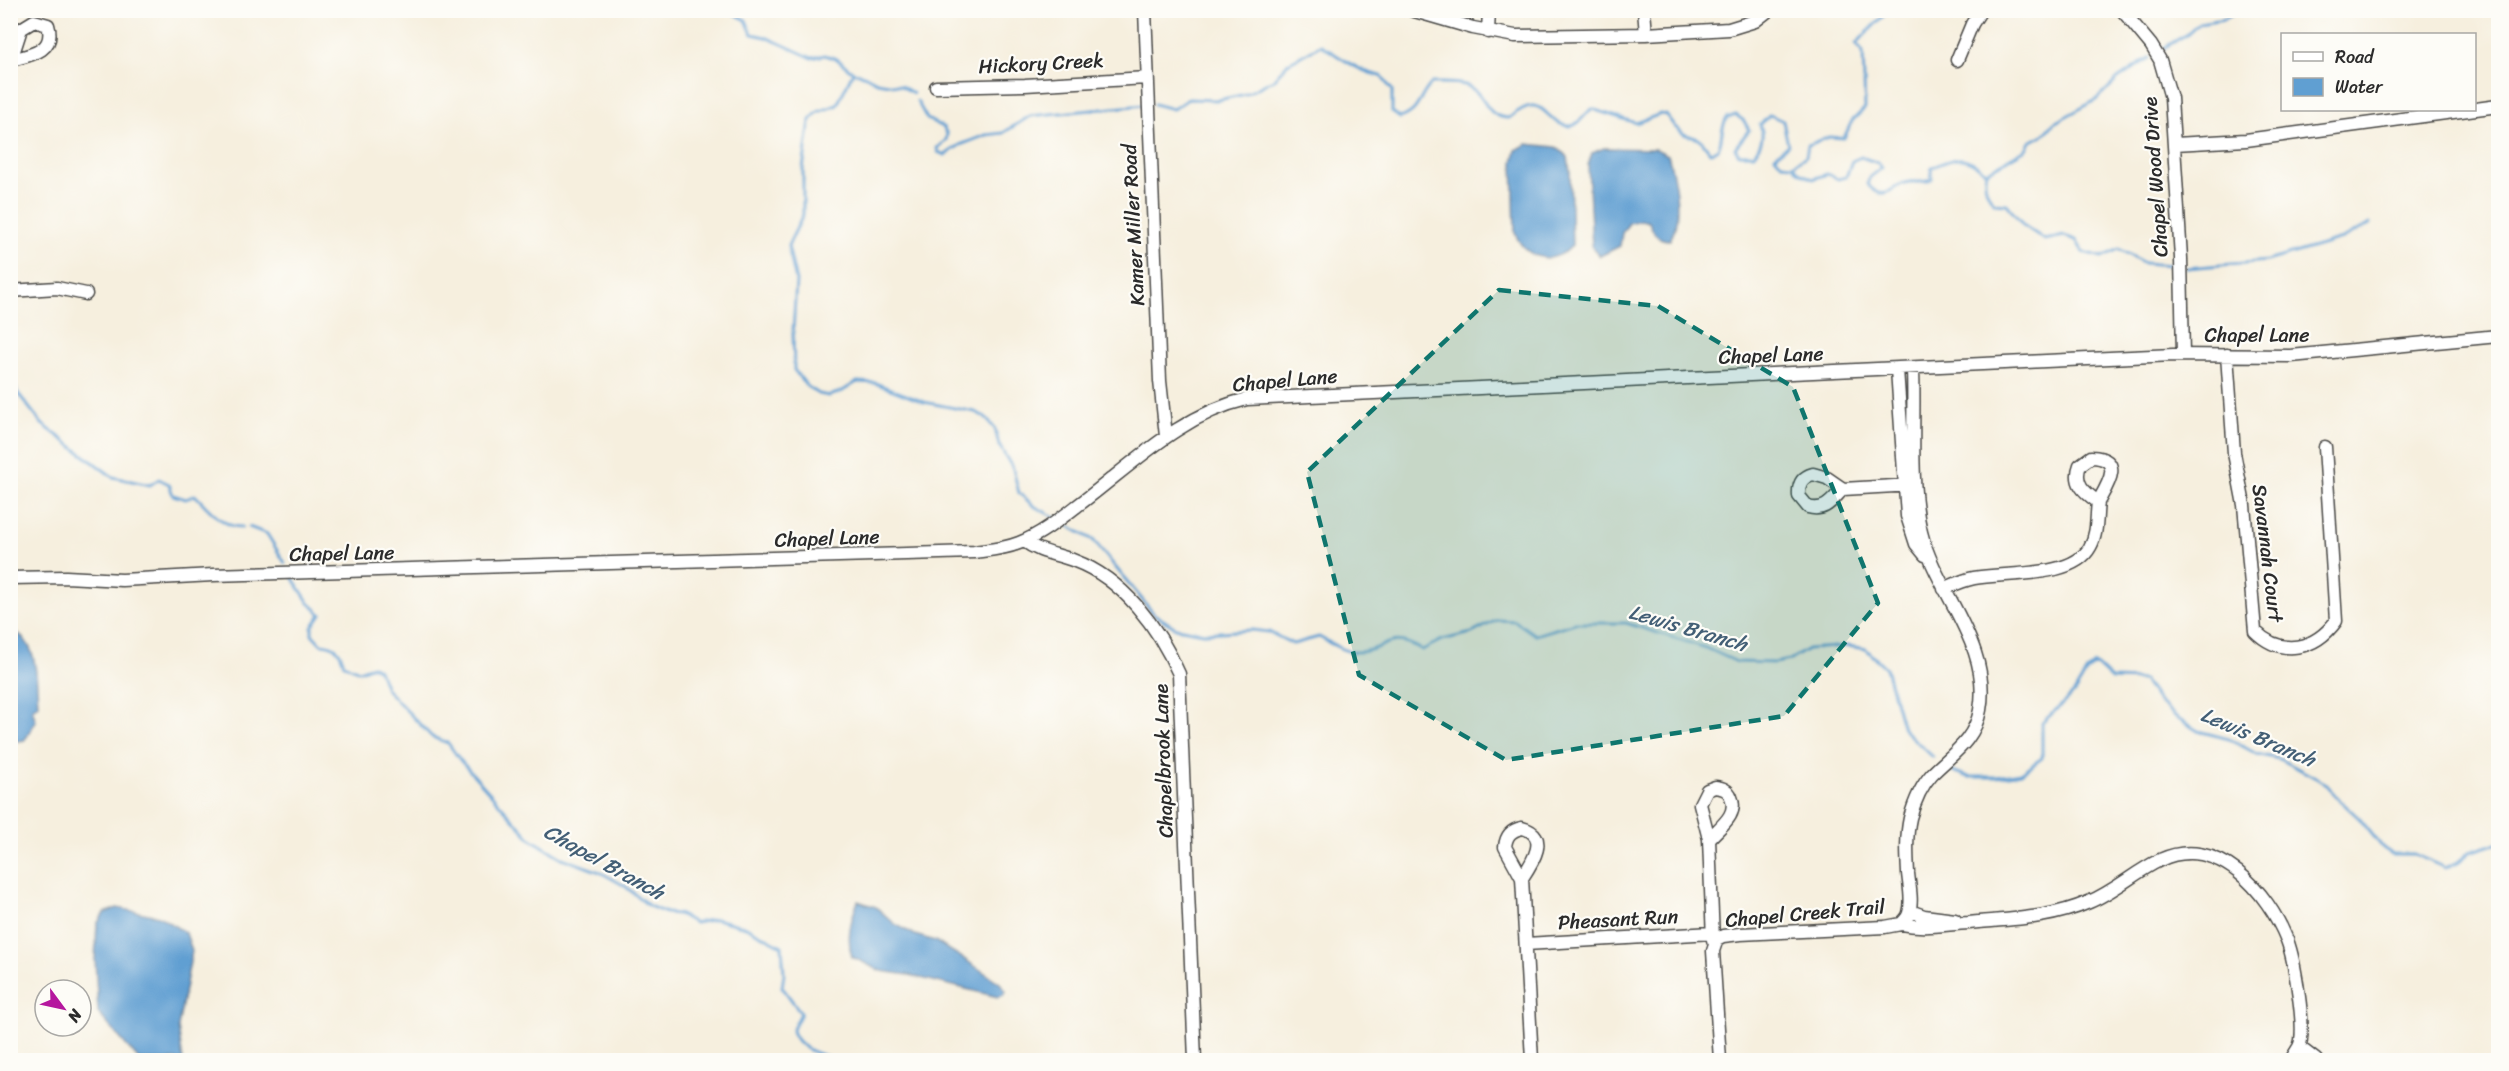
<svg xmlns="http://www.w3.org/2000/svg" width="2509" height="1071" font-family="Sriracha,sans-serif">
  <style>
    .water { fill: #609fd2; stroke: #46657e; stroke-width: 1.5 }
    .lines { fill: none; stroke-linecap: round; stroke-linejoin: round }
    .stream { stroke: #609fd2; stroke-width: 3 }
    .minor-casing { stroke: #494846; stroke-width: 15 }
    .minor { stroke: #fff; stroke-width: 12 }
    .marked { fill: #0f766e; fill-opacity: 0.2; stroke: #0f766e; stroke-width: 4.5; stroke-dasharray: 12 8; stroke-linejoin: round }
    .labels { text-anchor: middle; stroke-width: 4.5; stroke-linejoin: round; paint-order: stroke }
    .street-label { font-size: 20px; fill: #2b2b2b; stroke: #fdfcf7 }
    .water-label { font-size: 21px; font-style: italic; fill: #435f76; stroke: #fdfcf7 }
  </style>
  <rect width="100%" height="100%" fill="#fdfcf7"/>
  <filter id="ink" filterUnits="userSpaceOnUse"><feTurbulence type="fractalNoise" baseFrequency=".0167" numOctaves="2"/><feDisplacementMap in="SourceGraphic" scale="12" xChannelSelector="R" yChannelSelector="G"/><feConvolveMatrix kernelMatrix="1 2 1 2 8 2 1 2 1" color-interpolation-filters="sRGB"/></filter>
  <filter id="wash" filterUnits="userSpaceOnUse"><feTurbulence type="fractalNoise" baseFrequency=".008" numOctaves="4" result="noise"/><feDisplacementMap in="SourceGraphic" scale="24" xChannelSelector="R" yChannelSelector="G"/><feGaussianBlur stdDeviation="1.35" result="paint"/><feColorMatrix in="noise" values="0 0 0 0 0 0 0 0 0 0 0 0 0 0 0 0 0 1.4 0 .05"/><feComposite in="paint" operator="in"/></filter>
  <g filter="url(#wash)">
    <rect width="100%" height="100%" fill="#f6efde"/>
    <path class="water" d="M1527,144L1556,147L1568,157L1570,172L1572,246C1553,266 1525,259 1515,233L1513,162L1516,150Z
      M1604,148L1656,149L1668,155C1675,179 1683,219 1670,240C1657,240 1653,233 1649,222L1641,220L1629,223L1622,233L1620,246L1600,256L1592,247L1588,165L1592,153Z
      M10,629C40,642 36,678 38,705L32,709L36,721L25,740L11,742Z
      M858,901L876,907L895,924L915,935L935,941L961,957L1000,983L1006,991L1004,995L998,997L909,975L881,971L852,957C846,938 851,919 858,901Z
      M117,908L159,916L186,933L192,951L178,1027L183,1060H139L98,1013L95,959L97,924L104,913Z"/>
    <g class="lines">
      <path class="stream" d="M727,10L746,20L752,34L766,37L812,58L825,55L837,59L853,72L864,75L877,82L901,86L913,93
        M2164,48L2190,32L2199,23L2224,19L2238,10
        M853,72L837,105L818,112L810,120L803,169V215L788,246L796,281L793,332L794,370L808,387L819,394L829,396L841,392L857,382L875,383L924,402L975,412L985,417L995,429L999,445L1013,469L1019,493L1034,506L1056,518
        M917,101L927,119L943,127L947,134L946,140L937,148L938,152L945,155L960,145L986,135L1003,133L1030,116L1144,105
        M1154,104L1173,109L1188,99L1218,100L1246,94L1273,80L1288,63L1321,45C1340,57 1359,72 1381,76L1392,90V112L1400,118C1421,111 1418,97 1432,83C1442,83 1455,82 1465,85C1487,92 1483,118 1509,118C1547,87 1542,125 1570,126C1578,127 1585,113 1592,109L1636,123L1661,114L1666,115L1675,127L1684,134L1701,140L1710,152L1717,150C1724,140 1719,130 1727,118L1736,115L1744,121L1749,130L1735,148L1739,154H1754C1761,144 1765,136 1760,125L1770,115L1783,121L1788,145L1775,156L1782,164L1793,165L1806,156L1808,145L1829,137L1844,138L1852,121L1865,108L1863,52L1856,44L1889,10
        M1793,165L1799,172L1813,179L1827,174L1838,179L1846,177L1852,161L1861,157L1878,163L1882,168L1870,177L1867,184C1887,205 1889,185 1909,182C1918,181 1924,184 1932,179L1931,168C1955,157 1964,153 1986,172
        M1986,172C1983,184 1986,194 1995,203L2007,204L2023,225L2045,240L2064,236L2076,240L2083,252L2102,257L2119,249L2144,263L2171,265
        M1986,172L2026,149L2030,142L2045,134L2054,123L2096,100L2118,79L2149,58
        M2187,268L2267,261L2342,239L2370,224
        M10,375L17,392L42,424L113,477L150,485L159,479L169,484L173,495L186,499L195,495C207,507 223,528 242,527
        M1062,522L1093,540L1154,614L1176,628L1204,633L1252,630L1269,632L1293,644L1319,637C1329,642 1343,652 1354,652C1386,653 1387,629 1422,650L1442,640L1472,633L1497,620L1515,621L1535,635L1575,623H1626L1706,648L1737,662L1775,663L1790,660L1808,649L1848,646L1866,649L1886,668L1903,729L1933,757
        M249,527L267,534L285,563
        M292,577L309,603L321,614L312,627V634L321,644C336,645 340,650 344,664L359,671L373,666L379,670L386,689L432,737L448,743L460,760L531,839L562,858L600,872L625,886L649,906L666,913L678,914L695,923L716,919L746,927L782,946L784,974L782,987L801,1013L792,1031C799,1051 820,1054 838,1060
        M1948,769L1968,777H1997L2021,773L2042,758V723L2074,693L2087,671L2095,664L2111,679L2143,680L2158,701L2175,716L2198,731L2229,739L2257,754L2282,760L2327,784L2334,795L2359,818L2383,848L2392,854H2414L2445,868L2458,862L2470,852L2498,843"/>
    </g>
  </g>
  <g filter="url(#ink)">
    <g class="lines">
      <defs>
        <path id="minor" d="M1145,10L1160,381L1166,436
          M1411,10L1473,28L1515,36L1646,34L1729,29L1755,21L1769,10
          M1644,10L1646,34
          M2122,10L2151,45L2160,60L2171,98L2181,258L2183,355
          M34,21L48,25C56,51 31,55 11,60L21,29Z
          M1488,32L1489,10
          M1957,60L1972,24L1981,10
          M936,87L1025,85L1147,78
          M2175,144L2246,140L2498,106
          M10,291L57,288L86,294
          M2227,355L2234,453L2244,505L2255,631C2281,657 2315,650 2336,621L2325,447
          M1897,369L1907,516L1916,544L1925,555
          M2091,457C2126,458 2107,486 2098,502C2084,492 2073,483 2080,465Z
          M1813,474L1827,478L1843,489C1832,500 1826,512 1808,507L1799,496C1798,484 1802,477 1813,474Z
          M1843,489L1912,485
          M1024,541C1040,553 1057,554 1075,561C1123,579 1159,628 1179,674L1195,1060
          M10,578L66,577L122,580L213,575L974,552C989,550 1004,549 1019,543C1040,535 1059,520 1077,506C1131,466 1179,415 1247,399L2173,355L2291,356L2498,336
          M1944,589C1953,585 1963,580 1974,578C2006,572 2073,579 2090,547C2098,533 2096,517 2098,502
          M1715,787C1722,788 1728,789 1731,797C1739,815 1719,827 1709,839L1700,804L1707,790Z
          M1522,828C1551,835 1532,863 1522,878L1505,847C1506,836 1511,830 1522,828Z
          M1709,839L1713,940
          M1522,878L1532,1060
          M1910,911L1924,916L1955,920
          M1901,924C1924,929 1946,924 1969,923C2011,919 2050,919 2089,902C2115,891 2135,872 2160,860C2217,833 2268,892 2287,940C2294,958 2307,1031 2299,1047
          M1526,944L1712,933
          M1720,1060L1713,951L1717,939L1723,936L1740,934L1885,927L1901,924C1904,921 1908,918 1909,913C1913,901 1909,885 1908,873C1907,855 1906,836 1910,818C1914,803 1921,786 1932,774C1952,754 1975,740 1980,710C1992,644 1936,593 1921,532C1909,482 1915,421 1913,369
          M2291,1060L2299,1047L2316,1060"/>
      </defs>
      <use href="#minor" class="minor-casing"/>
      <use href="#minor" class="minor"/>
    </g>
  </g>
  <path class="marked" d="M1499,290L1658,306L1793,387L1878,603L1784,716L1506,760L1359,675L1307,472Z"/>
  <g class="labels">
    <g class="street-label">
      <text transform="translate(1041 63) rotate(-3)" y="7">Hickory Creek</text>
      <text transform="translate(2155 177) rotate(-94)" y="7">Chapel Wood Drive</text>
      <text transform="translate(1133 225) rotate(-93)" y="7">Kamer Miller Road</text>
      <text x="2257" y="342">Chapel Lane</text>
      <text transform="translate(1771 355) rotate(-2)" y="7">Chapel Lane</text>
      <text transform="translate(1285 380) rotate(-5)" y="7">Chapel Lane</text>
      <text transform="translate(827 538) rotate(-2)" y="7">Chapel Lane</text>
      <text transform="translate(342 553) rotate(-1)" y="7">Chapel Lane</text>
      <text transform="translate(2268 553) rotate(83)" y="7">Savannah Court</text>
      <text transform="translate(1163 761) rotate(-92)" y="7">Chapelbrook Lane</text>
      <text transform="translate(1805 913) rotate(-5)" y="7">Chapel Creek Trail</text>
      <text transform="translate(1618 919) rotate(-3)" y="7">Pheasant Run</text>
    </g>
    <g class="water-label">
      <text transform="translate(1688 628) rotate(16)" y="7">Lewis Branch</text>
      <text transform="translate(2258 737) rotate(23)" y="7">Lewis Branch</text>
      <text transform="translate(604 862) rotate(29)" y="7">Chapel Branch</text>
    </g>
  </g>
  <rect width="2509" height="1071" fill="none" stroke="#fdfcf7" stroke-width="36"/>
  <rect x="2281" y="33" width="195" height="78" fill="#fdfcf7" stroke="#a9a8a5" stroke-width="1.5"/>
  <rect x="2293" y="52" width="30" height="9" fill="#ffffff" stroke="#a9a8a5" stroke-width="1.5"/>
  <text x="2335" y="63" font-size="18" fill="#2b2b2b">Road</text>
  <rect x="2293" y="78" width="30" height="18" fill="#609fd2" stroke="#a9a8a5" stroke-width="1.5"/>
  <text x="2335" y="93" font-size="18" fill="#2b2b2b">Water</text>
  <g transform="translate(63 1008) rotate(123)"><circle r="28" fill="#fdfcf7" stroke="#a9a8a5" stroke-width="1.5"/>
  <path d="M0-4.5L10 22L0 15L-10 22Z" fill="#b5179e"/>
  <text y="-9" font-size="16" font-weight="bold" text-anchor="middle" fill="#2b2b2b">N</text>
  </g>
</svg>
